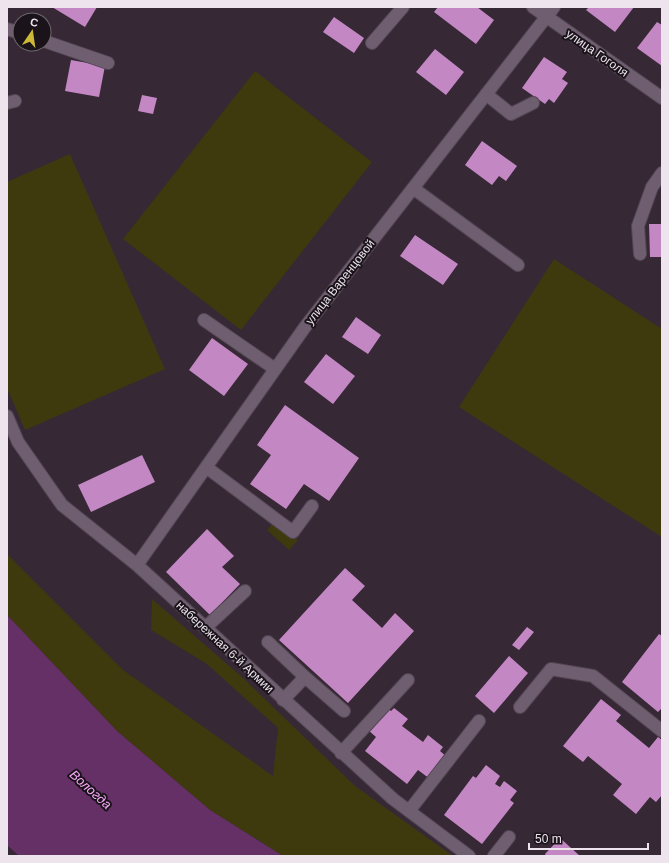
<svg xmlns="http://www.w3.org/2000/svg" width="669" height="863" font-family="Arial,sans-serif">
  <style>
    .green { fill: #3f390e }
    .water { fill: #653066 }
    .building { fill: #c388c4 }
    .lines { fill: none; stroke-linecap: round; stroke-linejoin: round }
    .minor-casing { stroke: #544754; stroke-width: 14 }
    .minor { stroke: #6f5e6f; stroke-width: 12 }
    .labels { text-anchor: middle; stroke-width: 4; stroke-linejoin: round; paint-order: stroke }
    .street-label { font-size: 12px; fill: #ede4ed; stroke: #1a131a }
    .water-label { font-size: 13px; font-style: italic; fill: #fbabfb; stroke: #1a131a }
  </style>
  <rect width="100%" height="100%" fill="#372836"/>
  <path class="green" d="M255,71L372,162L241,330L123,239Z
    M70,154L165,369L25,430L7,388V182Z
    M554,259L662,329V537L459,407Z
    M275,521L298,540L289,550L267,530Z
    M7,554L123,670L273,776L278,728L207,664L151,630L152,599L242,677L355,786L453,856H283L210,810L117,731L7,615Z"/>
  <path class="water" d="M7,615L117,731L210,810L283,856H19L7,845Z"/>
  <path class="building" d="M52,7H97L85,27Z
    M438,7H477L494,20L476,44L434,12Z
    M589,7H634L615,32L586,10Z
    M334,17L364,38L354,53L323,32Z
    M657,22L662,25V66L637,48Z
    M435,49L464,72L446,95L416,72Z
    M544,57L567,72L562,79L568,83L554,103L549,99L545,104L522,88Z
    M71,60L105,66L99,97L65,91Z
    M142,95L157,98L153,114L138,111Z
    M482,141L517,166L506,181L499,176L492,185L465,165Z
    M649,224H662V257H650Z
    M415,235L458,264L443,285L400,256Z
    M356,317L381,335L368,354L342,337Z
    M212,338L248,364L224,396L189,370Z
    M326,354L355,376L333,404L304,382Z
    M285,405L359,458L329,501L304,484L286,509L250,484L271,455L257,445Z
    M142,455L155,482L91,512L78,485Z
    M207,529L234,556L222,567L240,584L210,615L166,572Z
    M345,568L365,586L352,600L382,628L395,613L414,631L348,703L279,640Z
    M527,627L534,632L519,650L512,645Z
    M659,634L662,636V708L658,712L622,682Z
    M509,656L528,673L494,713L475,696Z
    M601,699L621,715L616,721L649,748L658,737L662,740V795L656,802L650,797L636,814L613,795L622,784L588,756L583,762L563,746Z
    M385,707L391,711L394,708L408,719L402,726L423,742L428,735L443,747L440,751L447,757L430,779L418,770L407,784L365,751L376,737L368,730Z
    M486,765L500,776L495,784L500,787L504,781L517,791L510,800L514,803L482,844L444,815L473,776L476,778Z
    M560,838L580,856H546L545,854Z"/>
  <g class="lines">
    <defs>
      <path id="minor" d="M533,7L662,98
        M7,29L20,33
        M44,41L108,63
        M372,43L403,7
        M486,94L511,114L533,103
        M7,103L15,101
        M413,188L518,265
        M640,254L638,226L652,187L662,173
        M204,320L275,369
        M7,416L18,442L62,505L137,565L393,799L469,856
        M206,467L293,532L312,506
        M137,565L305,327L554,7
        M205,628L245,591
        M268,642L305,677L283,700
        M305,677L344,711
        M520,707L551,669L593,676L662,731
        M341,753L408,680
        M409,811L479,721
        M494,856L509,837"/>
    </defs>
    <use href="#minor" class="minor-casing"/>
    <use href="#minor" class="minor"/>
  </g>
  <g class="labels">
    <g class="street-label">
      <text transform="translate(597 53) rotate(35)" y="4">улица Гоголя</text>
      <text transform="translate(340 282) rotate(-52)" y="4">улица Варенцовой</text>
      <text transform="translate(225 647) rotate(43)" y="4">набережная 6-й Армии</text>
    </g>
    <g class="water-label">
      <text transform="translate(91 789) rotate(42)" y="5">Вологда</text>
    </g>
  </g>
  <rect width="669" height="863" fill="none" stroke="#ede4ed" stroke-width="16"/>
  <g transform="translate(32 32) rotate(13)"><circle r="19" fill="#1a131a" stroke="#6e676e"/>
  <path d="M0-3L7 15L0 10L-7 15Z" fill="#cdb938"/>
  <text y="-6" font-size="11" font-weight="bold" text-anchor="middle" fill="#ede4ed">С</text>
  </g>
  <path d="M529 843v6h119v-6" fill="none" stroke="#ede4ed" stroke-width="2"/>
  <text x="535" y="843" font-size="12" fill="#ede4ed" stroke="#1a131a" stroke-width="3" paint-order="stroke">50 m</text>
</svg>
